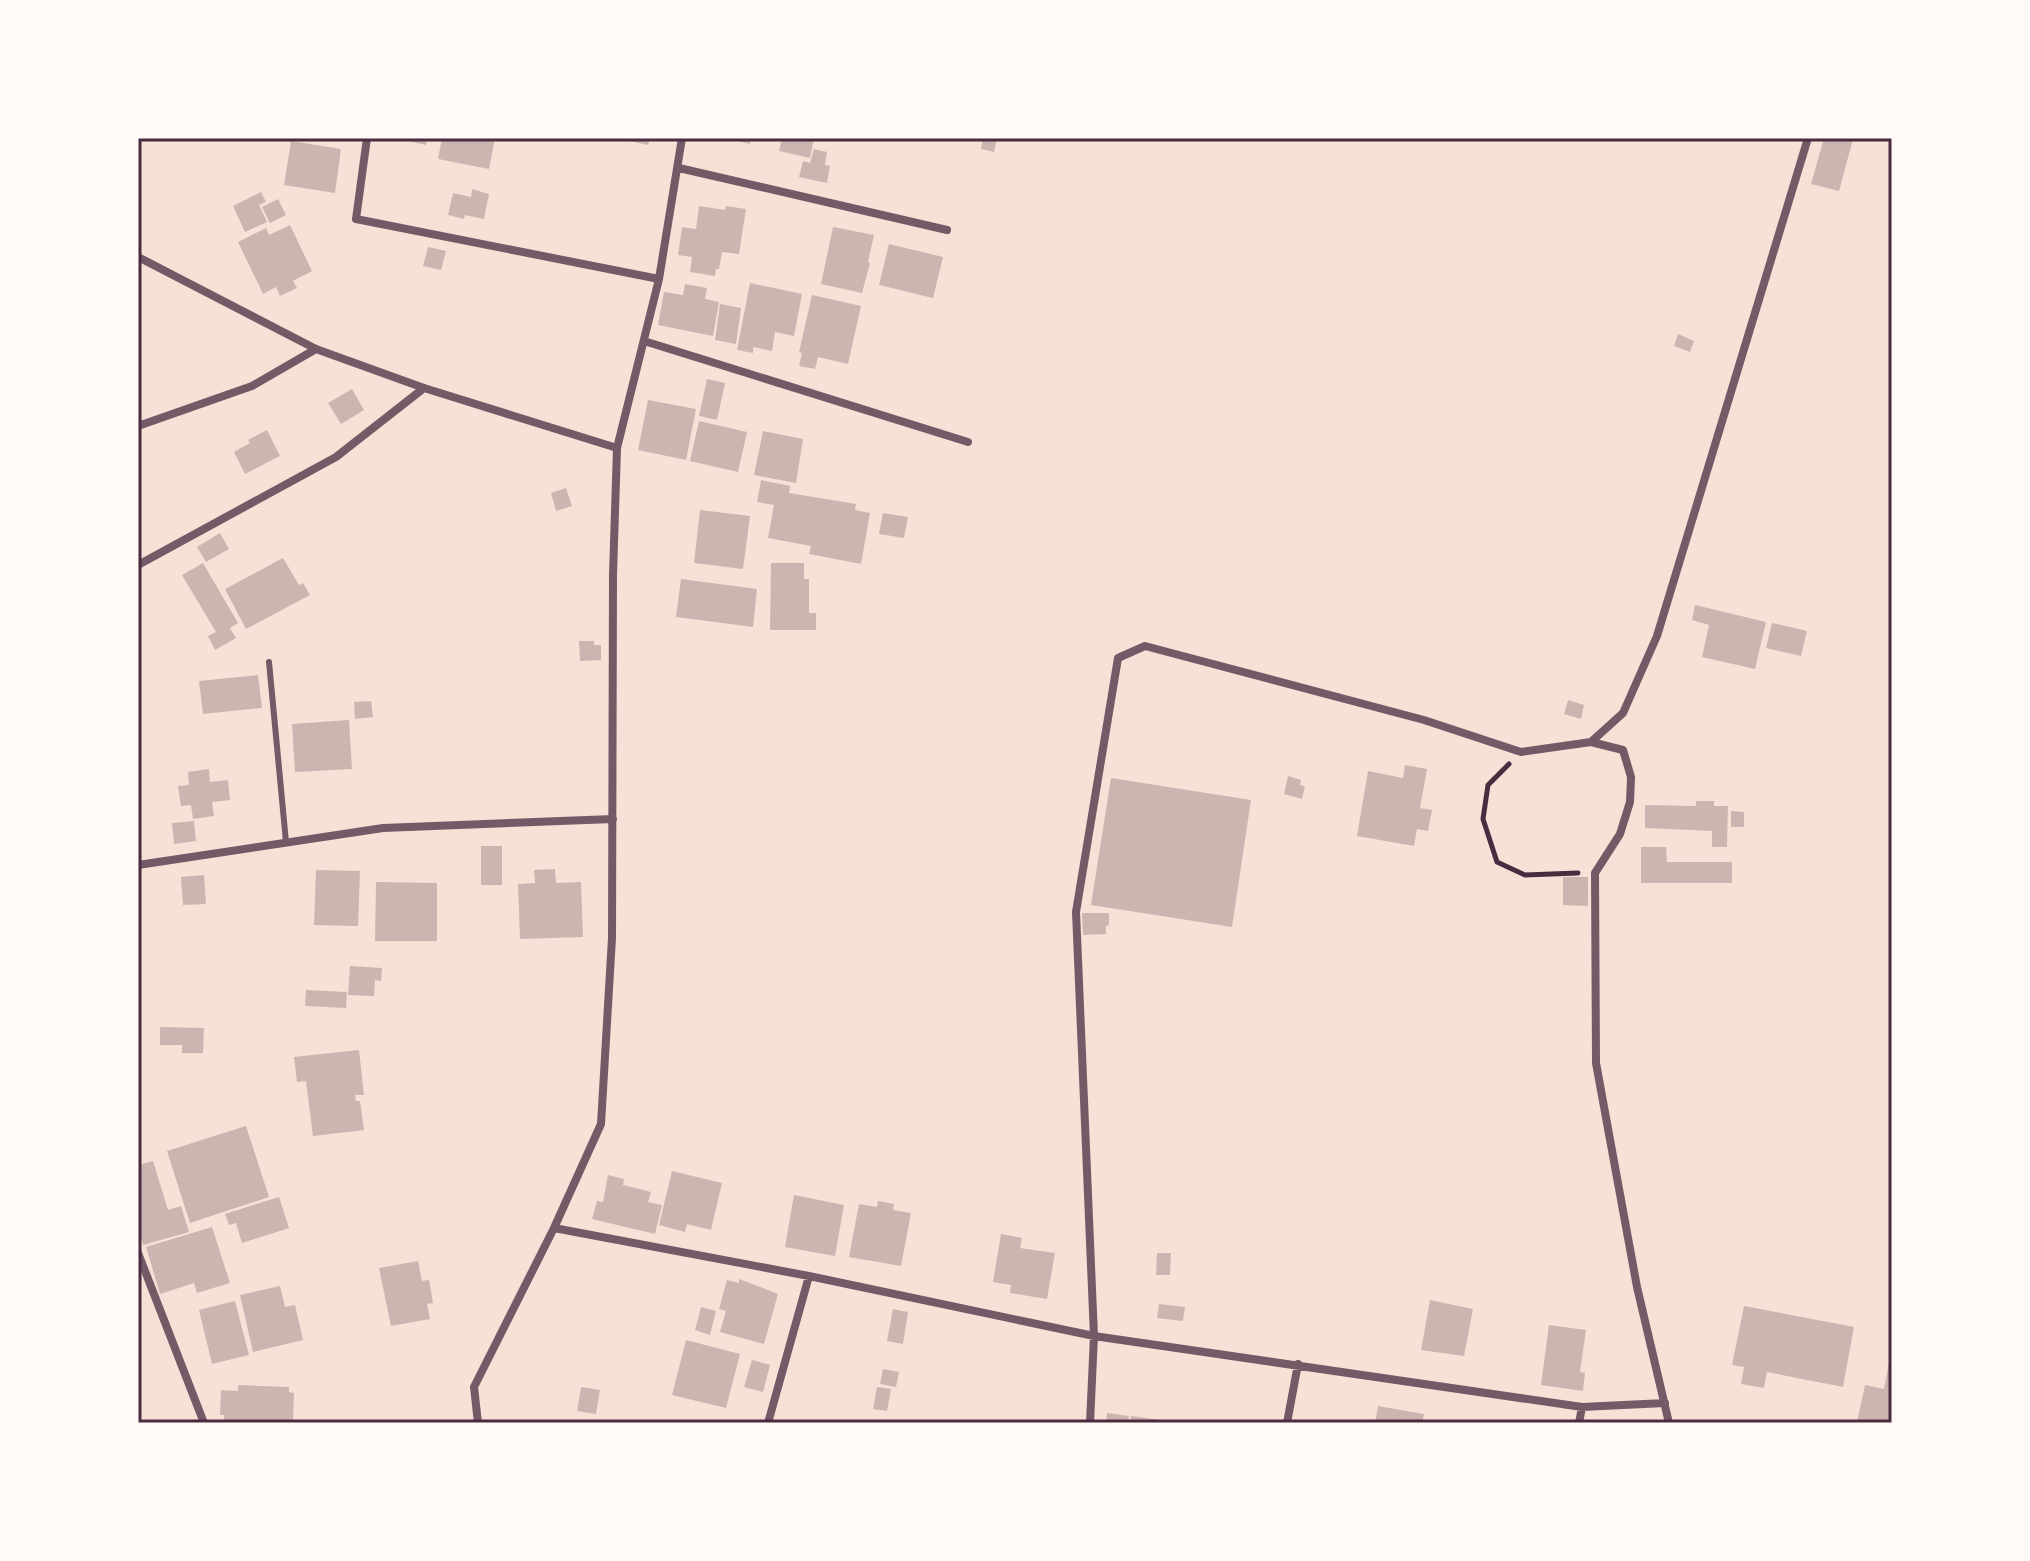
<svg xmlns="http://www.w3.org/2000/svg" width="2030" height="1561" font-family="Manrope,sans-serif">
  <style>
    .building { fill: #ccb4b1 }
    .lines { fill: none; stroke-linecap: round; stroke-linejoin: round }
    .path { stroke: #4a2c40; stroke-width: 5 }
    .service { stroke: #755966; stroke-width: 6 }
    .minor { stroke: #755966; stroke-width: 8 }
    .neatline { fill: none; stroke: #4a2c40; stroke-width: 3 }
  </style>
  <rect width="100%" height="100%" fill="#f7e1d7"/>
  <path class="building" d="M394,138H427L426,145Z
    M442,138H495L489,169L438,159Z
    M616,138H650L648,145Z
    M725,138H751L750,144Z
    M782,138H814L810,158L779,151Z
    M983,138H997L994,152L981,149Z
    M1824,138L1853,139L1839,191L1811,184Z
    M291,141L341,149L335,193L284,185Z
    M814,149L827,152L825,165L830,166L827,183L799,177L803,161L810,163Z
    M472,189L489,194L484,219L465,215L464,219L448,215L453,193L471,197Z
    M261,192L266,202L259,205L267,222L245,232L233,206Z
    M278,199L286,215L270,223L262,207Z
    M699,206L725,210L726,206L746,209L739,254L722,252L719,269H716L715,276L690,272L692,257L678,255L682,227L696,229Z
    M290,225L312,271L293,281L297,288L280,296L276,287L263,294L238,242L266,228L269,235Z
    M833,227L874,235L868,262L870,263L862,293L821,284Z
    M889,244L943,257L933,298L879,285Z
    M428,247L446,251L441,270L423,266Z
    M750,283L802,294L794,336L775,332L772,351L753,347V353L737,350Z
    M685,284L707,288L705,299L719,302L713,336L658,325L664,292L683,295Z
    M812,295L861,306L848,364L818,357L815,369L799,366L802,353L799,352Z
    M720,304L741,308L736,344L715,340Z
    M1678,334L1694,341L1690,352L1674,346Z
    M707,379L725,383L717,420L699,416Z
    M352,389L364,410L341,424L328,403Z
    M648,400L696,409L686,460L638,450Z
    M699,421L747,432L738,472L690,461Z
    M267,430L280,456L245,474L234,452L250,443L248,440Z
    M763,431L803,439L796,483L754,475Z
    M761,480L790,486L789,493L856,504L855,510L870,513L861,564L809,554L811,546L768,538L774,505L757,502Z
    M566,488L572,506L556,511L551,493Z
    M700,510L750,516L743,569L694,563Z
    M883,513L908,517L904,538L879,534Z
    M220,533L229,549L206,562L197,547Z
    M283,558L299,585L303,583L310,595L246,629L225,589Z
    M203,563L238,623L230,628L236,638L215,650L208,636L216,632L182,575Z
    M771,563H804V579H809V613H816V630H770Z
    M681,579L757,589L753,627L676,617Z
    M1695,605L1766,622L1755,669L1702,657L1709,625L1692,620Z
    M1772,623L1807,631L1801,656L1766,648Z
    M579,641H594V645H601V660L580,661Z
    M258,675L262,708L203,714L199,681Z
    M1568,700L1584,705L1581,719L1564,714Z
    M371,701L373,717L355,719L354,702Z
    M349,720L352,769L295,772L292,724Z
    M1405,765L1427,769L1420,808L1432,810L1428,831L1417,829L1414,846L1357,836L1368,771L1403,778Z
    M209,769L210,782L228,780L230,800L212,802L214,816L193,819L191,805L181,806L178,786L189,785L188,772Z
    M1288,776L1301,780L1300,785L1305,786L1302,799L1284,794Z
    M1111,778L1251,800L1232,927L1091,905Z
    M1696,801H1714V806H1728L1727,847H1712V831L1645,828V805L1696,806Z
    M1731,811L1744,812V827H1731Z
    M194,821L196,841L174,844L172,823Z
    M481,846H502V885H481Z
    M1641,847H1666L1667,862H1732V883H1641Z
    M555,869L556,883L581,882L583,937L520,939L518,884L535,883L534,870Z
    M316,870L360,871L358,926L314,925Z
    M204,875L206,904L183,905L181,877Z
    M1563,877H1588V906L1563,905Z
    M376,882L437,883V941H375Z
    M1082,913H1109V925L1106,926V934L1083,935Z
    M350,966L382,968L381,981L375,980L374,996L348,995Z
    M306,990L347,992L346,1008L305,1006Z
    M160,1027L204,1028L203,1053H182V1045H160Z
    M359,1050L364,1095H355L356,1101H360L364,1130L313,1136L306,1081L297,1082L294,1057Z
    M246,1126L269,1197L190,1223L167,1151Z
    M153,1161L168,1210L181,1206L189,1232L143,1245L138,1228V1165Z
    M672,1171L722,1183L711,1230L687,1224L685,1232L659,1225Z
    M608,1175L624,1179L623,1185L651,1192L648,1202L662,1205L655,1234L592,1219L597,1201L603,1202Z
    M794,1195L844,1205L835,1256L785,1247Z
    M279,1197L289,1228L242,1243L236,1223L229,1225L225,1214Z
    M878,1201L894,1204L893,1210L911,1213L901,1266L849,1257L859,1204L877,1207Z
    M212,1227L230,1283L197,1293L194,1283L160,1294L146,1247Z
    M1001,1234L1022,1238L1020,1248L1055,1253L1047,1299L1010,1293L1011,1285L993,1282Z
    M1157,1253H1171L1170,1275H1156Z
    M418,1261L422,1281L429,1280L433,1303L427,1304L430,1319L391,1326L379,1268Z
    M739,1279L778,1294L764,1344L720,1332L726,1311L719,1309L727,1280L739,1283Z
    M280,1286L285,1307L295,1305L303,1340L253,1352L240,1295Z
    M1430,1300L1473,1309L1464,1356L1421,1350Z
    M235,1301L249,1355L212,1364L199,1310Z
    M1159,1304L1185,1307L1183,1321L1157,1318Z
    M1744,1306L1854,1327L1843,1387L1767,1372L1764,1388L1741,1384L1744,1367L1732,1365Z
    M701,1307L716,1311L710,1335L695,1330Z
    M893,1309L908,1312L903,1344L887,1341Z
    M1549,1325L1586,1330L1580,1372L1585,1373L1583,1391L1541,1385Z
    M686,1340L740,1354L726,1408L672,1395Z
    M1891,1352L1892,1423L1857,1422L1865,1385L1884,1389Z
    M752,1360L770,1365L763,1392L744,1387Z
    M883,1369L899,1372L896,1387L880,1384Z
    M238,1385L289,1387V1392L294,1393L293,1423H224V1415H220L221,1390L238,1391Z
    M581,1387L600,1390L596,1414L577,1411Z
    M877,1387L891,1389L887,1411L873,1409Z
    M1378,1406L1424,1414L1422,1423H1375Z
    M1107,1413L1129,1416L1128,1423H1106Z
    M1131,1416L1168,1421V1423H1130Z"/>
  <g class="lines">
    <path class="path" d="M1509,764L1488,785L1483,819L1497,862L1525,875L1578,873"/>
    <path class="service" d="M269,662L286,842"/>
    <path class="minor" d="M367,138L356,219L659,279
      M679,168L947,230
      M138,257L316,349L424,388L617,448
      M644,341L968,442
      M138,426L252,386L316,349
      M138,565L336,457L424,388
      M1591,742L1623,750L1631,777L1630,802L1620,834L1595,873L1596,1063L1637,1287L1669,1423
      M138,865L383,828L613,819
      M554,1228L809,1276L1094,1336L1582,1407L1665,1403
      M138,1253L204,1423
      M478,1423L474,1387L554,1228L601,1124L612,938L613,575L617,448L659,279L682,138
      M768,1423L809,1276
      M1090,1423L1094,1336L1076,912L1118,658L1145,646L1424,720L1521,752L1591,742L1623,713L1657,636L1808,138
      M1287,1423L1298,1364
      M1579,1423L1582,1407"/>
  </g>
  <rect width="2030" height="1561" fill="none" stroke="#fffaf5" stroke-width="280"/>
  <rect x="140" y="140" width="1750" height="1281" class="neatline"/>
</svg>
